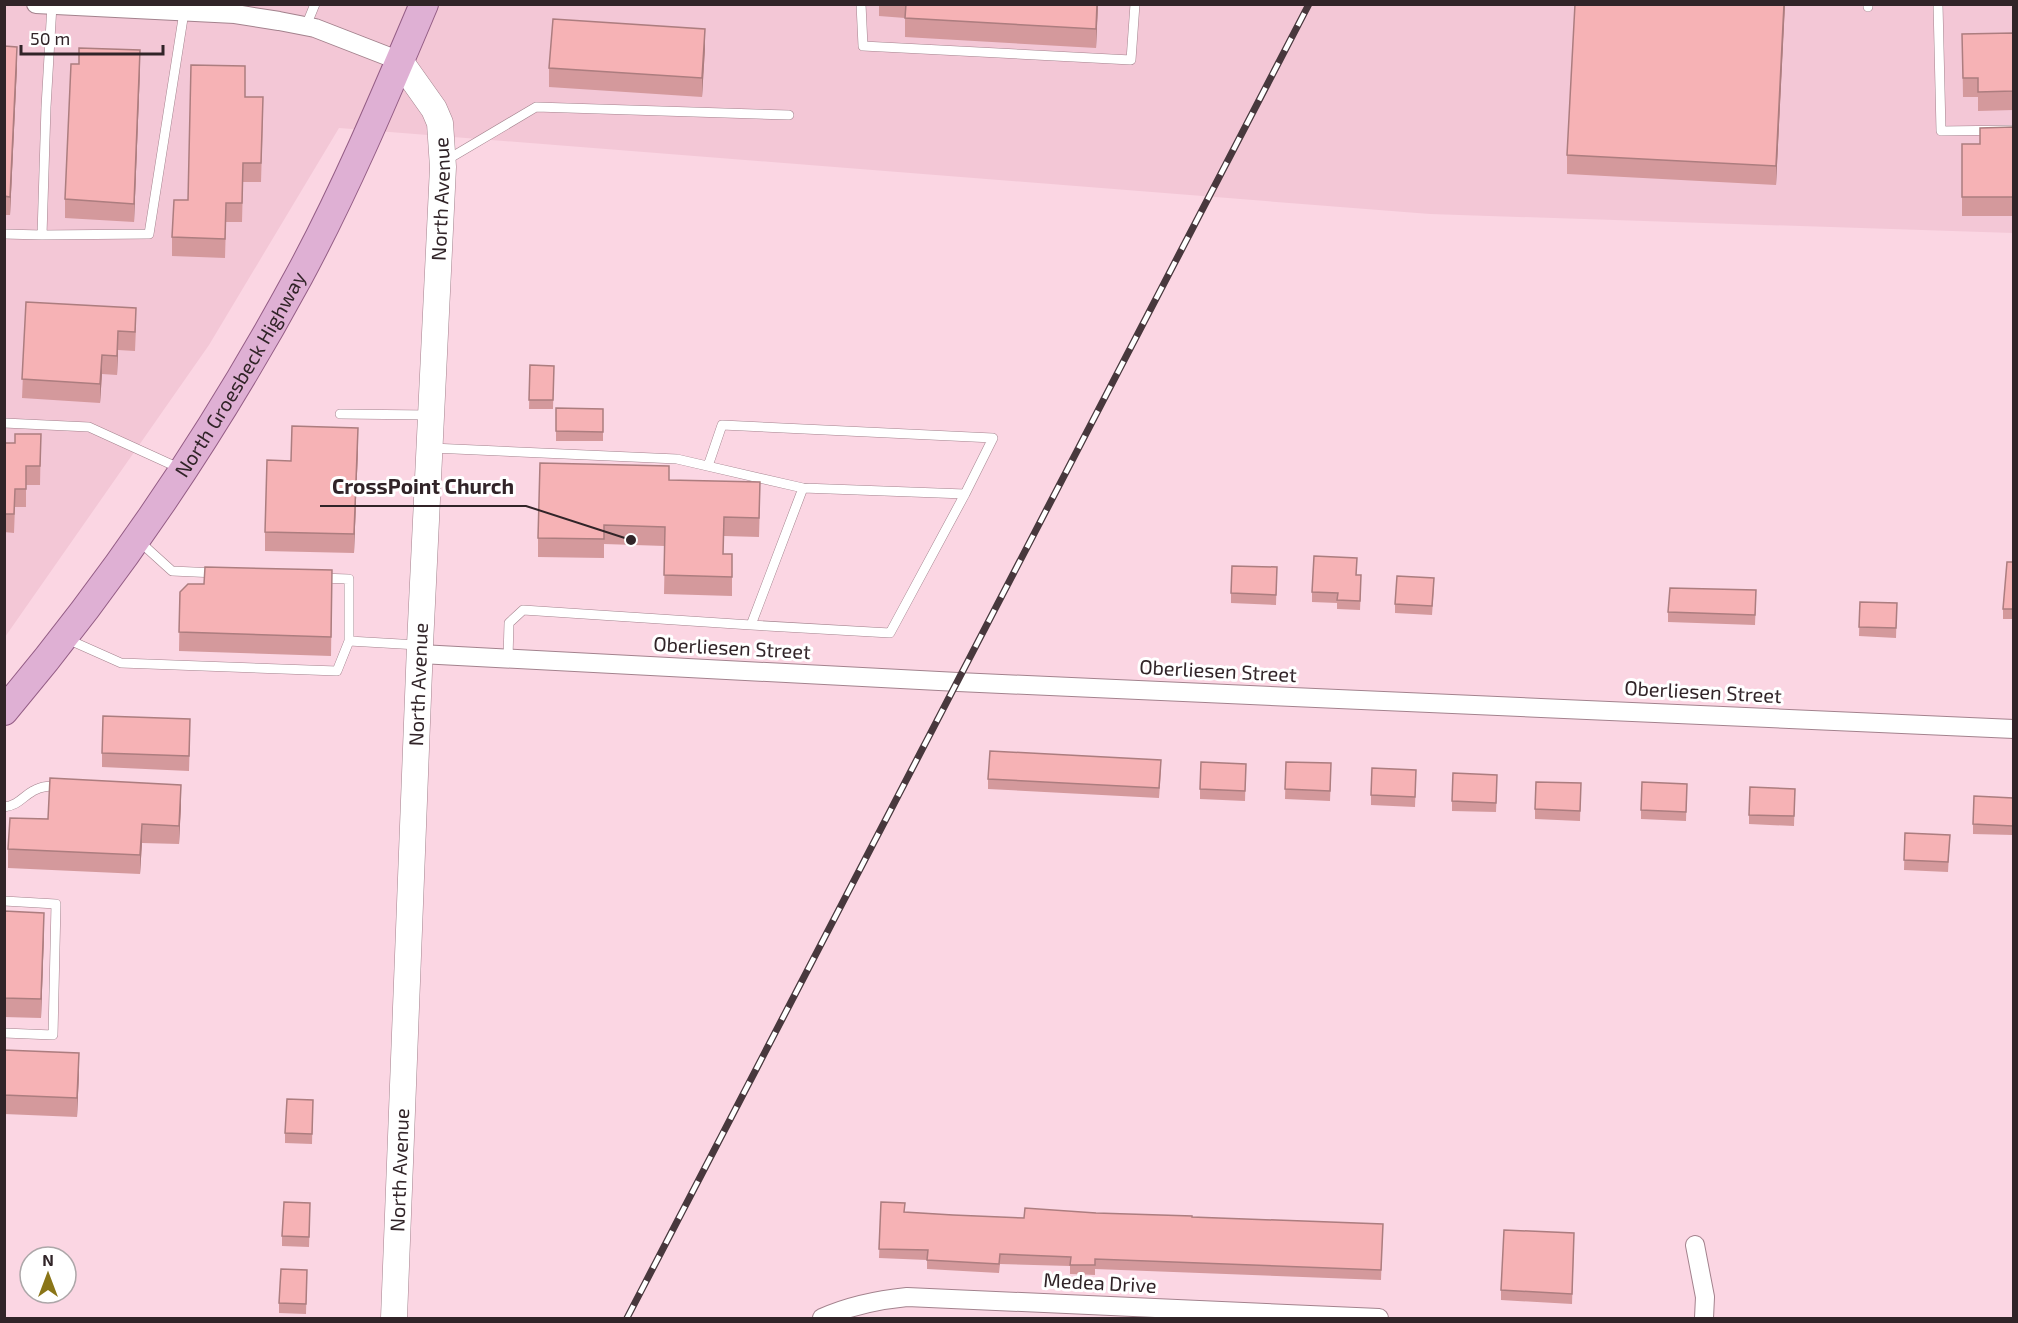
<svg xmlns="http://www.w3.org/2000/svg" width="2018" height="1323" font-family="'Exo 2',sans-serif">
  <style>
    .built { fill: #f3c7d6 }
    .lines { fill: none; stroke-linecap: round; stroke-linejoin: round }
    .lane-casing { stroke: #a3828d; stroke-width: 10 }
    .street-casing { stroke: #a3828d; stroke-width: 20 }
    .secondary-casing { stroke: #a3828d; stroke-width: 27 }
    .primary-casing { stroke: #945d85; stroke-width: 30 }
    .lane { stroke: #fff; stroke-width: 9 }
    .street { stroke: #fff; stroke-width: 18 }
    .secondary { stroke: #fff; stroke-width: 26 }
    .primary { stroke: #dfb0d4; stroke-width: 28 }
    .rail-casing { stroke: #48383d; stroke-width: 7 }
    .rail { stroke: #fff; stroke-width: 4.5; stroke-dasharray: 14; stroke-linecap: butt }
    .wall { fill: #d4999c }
    .shaded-wall { fill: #ac7d7f }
    .building { fill: #f6b2b5; stroke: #ac7d7f; stroke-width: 1.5 }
    .labels { text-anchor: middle; stroke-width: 6; stroke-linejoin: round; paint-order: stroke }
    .street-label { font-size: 20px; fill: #312428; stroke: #fff }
    .leader { fill: none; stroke: #312428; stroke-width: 2 }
    .callout-dot { fill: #312428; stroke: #fff; stroke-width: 2 }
    .callout-label { font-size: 21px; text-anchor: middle; font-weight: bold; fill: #312428; stroke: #fff; stroke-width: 6; stroke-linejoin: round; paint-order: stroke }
  </style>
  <rect width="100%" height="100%" fill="#fbd6e3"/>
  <path class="built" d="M5,5H2013V233L1430,214L339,128L209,345L5,637Z"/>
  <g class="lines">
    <defs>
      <path id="lane" d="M861,4L863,46L1131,60L1135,4
        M1938,4L1941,131L2014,130
        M52,5L46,107L42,235L149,234L184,12
        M1868,7V4
        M306,26L315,4
        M445,161L536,107L789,115
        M4,234L42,235
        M340,414L429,415
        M4,423L89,427L179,468
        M432,448L677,459L803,488L751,625L523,610L509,623L508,658
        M708,466L722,425L993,438L965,494
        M140,542L172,571L216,573
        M320,578L349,579V641L418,645
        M751,625L890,633L965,494L803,488
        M67,639L121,663L337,671L349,641
        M4,807C19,805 22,797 33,791C43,785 51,786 62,787
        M4,901L56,904L53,1035L4,1033"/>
      <path id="street" d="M36,4L235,14L279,21L315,28L400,61
        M420,654L958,682L2014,729
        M1695,1245L1705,1297L1704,1318
        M822,1318C849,1306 877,1300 907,1297L1379,1318"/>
      <g id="secondary">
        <path id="s1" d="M394,1318L420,645L443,167L440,123L434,109L400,61"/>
      </g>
      <g id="primary">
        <path id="s2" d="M4,711C117,577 215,431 299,276C346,189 385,96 424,4"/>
      </g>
    </defs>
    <use href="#lane" class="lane-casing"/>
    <use href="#street" class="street-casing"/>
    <use href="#secondary" class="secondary-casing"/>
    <use href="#primary" class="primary-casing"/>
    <use href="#lane" class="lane"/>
    <use href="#street" class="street"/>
    <use href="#secondary" class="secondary"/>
    <use href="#primary" class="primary"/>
    <defs>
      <path id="rail" d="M627,1318L1309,4"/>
    </defs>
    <use href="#rail" class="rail-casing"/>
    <use href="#rail" class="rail"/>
  </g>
  <path class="wall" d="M879,4H1098L1096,48L905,37V18L879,16Z
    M1785,4L1776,185L1567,174V155Z
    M2013,33V110L1978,111V97H1963L1962,34Z
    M4,46L17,66L10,215H4Z
    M79,48L140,69L134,222L65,218V199L79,64Z
    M705,48L702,97L549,87V68Z
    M245,97L263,116L261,182H243L242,222H226L225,258L172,256V237L188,200Z
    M2013,127V216H1962V144H1980Z
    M26,302L136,327L135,351L118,350L117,375L102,374L100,403L22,398Z
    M530,365L554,366L553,409H529Z
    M556,408L603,409V441H556Z
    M41,434L40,485H26V507H15L14,533L4,532V443H15Z
    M358,447L354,553L265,551V532L291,461Z
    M669,480L760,501L759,537L724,536L723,554H732V596L664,594L665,546L604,544V558L538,557V538Z
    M2013,562V619H2003V609Z
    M1277,567L1276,605L1231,603V593Z
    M1356,575L1361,585L1360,610L1337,609V603L1312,602V592Z
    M1434,587L1432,615L1395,613V604Z
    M332,589L331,656L179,651L180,592Z
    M1756,600L1755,625L1668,622V612Z
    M1860,602L1897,603L1896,638L1859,636Z
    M190,734L189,771L102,767V753Z
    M1286,762L1331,773L1330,801L1285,799Z
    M1246,764L1245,801L1200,799V789Z
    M1161,770L1159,798L988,789V779Z
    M1416,779L1415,807L1371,805V795Z
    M1581,783L1580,821L1535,819V809Z
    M1687,784L1686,821L1641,819V810Z
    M1497,785L1496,812L1452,811V801Z
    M1795,789L1794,826L1749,824V815Z
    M2013,798V835L1973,834V824Z
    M181,804L179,844L142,843L140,874L8,868V849L48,819Z
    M1905,833L1950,835L1948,872L1904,870Z
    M4,911L44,932L41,1018L4,1017Z
    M4,1050L79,1072L77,1117L4,1114Z
    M313,1100L312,1144L285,1143V1133Z
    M881,1202L905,1212L953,1215L1024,1218L1096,1213L1192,1217L1383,1224L1381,1280L1095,1269V1275L1070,1274V1266L1000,1264L999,1273L927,1269V1260L879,1258Z
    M310,1213L309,1247L282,1246V1236Z
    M1574,1242L1572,1304L1501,1300V1290Z
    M307,1270L306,1314L279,1313V1303Z"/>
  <path class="shaded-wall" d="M1097,4H1098L1096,48V29Z
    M1784,4H1785L1776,185V166Z
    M705,29V48L702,97V78Z
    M17,47V66L10,215V197Z
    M140,50V69L134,222V204Z
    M118,331V350L117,375V356Z
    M102,355V374L100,403V384Z
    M358,428V447L354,553V534Z
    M181,785V804L179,844V826Z
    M142,824V843L140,874V855Z
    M44,913V932L41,1018V999Z
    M79,1053V1072L77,1117V1098Z"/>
  <path class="building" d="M906,4H1097L1096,29L905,18Z
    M1575,4H1784L1776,166L1567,155Z
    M553,19L705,29L702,78L549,68Z
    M2013,33V91L1978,92V78H1963L1962,34Z
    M4,46L17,47L10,197L4,196Z
    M79,48L140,50L134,204L65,199L71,64H79Z
    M191,65L245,66V97H263L261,163H243L242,203H226L225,239L172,237L174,200H188Z
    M2013,127V197H1962V144H1980V128Z
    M26,302L136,308L135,332L118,331L117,356L102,355L100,384L22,379Z
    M530,365L554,366L553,400H529Z
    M556,408L603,409V432L556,431Z
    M292,426L358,428L354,534L265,532L267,460L291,461Z
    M15,434H41L40,466H26V489H15L14,514H4V443H15Z
    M540,463L669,466V480L760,482L759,518L724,517L723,554H732V577L664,575L665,527L604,525V539L538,538Z
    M1314,556L1357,558L1356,575H1361L1360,601L1337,600L1338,593L1312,592Z
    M2007,562H2013V609H2003Z
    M1232,566L1277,567L1276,595L1231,593Z
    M205,567L332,570L331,637L179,632L180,592L188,584H204Z
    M1397,576L1434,578L1432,606L1395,604Z
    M1670,588L1756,590L1755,615L1668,612Z
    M1860,602L1897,603L1896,628L1859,627Z
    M103,716L190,719L189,756L102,753Z
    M990,751L1161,760L1159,788L988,779Z
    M1201,762L1246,764L1245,791L1200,789Z
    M1286,762L1331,763L1330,791L1285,789Z
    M1372,768L1416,770L1415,797L1371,795Z
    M1453,773L1497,775L1496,803L1452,801Z
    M50,778L181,785L179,826L142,824L140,855L8,849L10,818L48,819Z
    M1536,782L1581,783L1580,811L1535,809Z
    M1642,782L1687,784L1686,812L1641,810Z
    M1750,787L1795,789L1794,816L1749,815Z
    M1974,796L2013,798V826L1973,824Z
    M1905,833L1950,835L1948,862L1904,860Z
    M4,911L44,913L41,999L4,998Z
    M4,1050L79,1053L77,1098L4,1095Z
    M287,1099L313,1100L312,1134L285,1133Z
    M284,1202L310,1203L309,1237L282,1236Z
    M881,1202L905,1203L904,1212L953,1215L1024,1218L1025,1208L1096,1213L1192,1216V1217L1383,1224L1381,1270L1095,1259V1265H1070L1071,1257L1000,1254L999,1264L927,1260L928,1250L879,1249Z
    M1504,1230L1574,1233L1572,1294L1501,1290Z
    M281,1269L307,1270L306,1304L279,1303Z"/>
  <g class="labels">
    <g class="street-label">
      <text dy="7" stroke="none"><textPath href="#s1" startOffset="1120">North Avenue</textPath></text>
      <text dy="7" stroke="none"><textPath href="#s2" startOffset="412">North Groesbeck Highway</textPath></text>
      <text transform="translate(732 648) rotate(3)" y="7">Oberliesen Street</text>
      <text transform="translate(1218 671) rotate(3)" y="7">Oberliesen Street</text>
      <text dy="7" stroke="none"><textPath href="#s1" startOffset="634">North Avenue</textPath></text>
      <text transform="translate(1703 692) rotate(3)" y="7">Oberliesen Street</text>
      <text dy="7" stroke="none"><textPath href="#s1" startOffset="148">North Avenue</textPath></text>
      <text transform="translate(1100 1283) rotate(3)" y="7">Medea Drive</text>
    </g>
  </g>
  <path class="leader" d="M631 540L526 506H320"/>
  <circle class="callout-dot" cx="631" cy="540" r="6"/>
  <g class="callout-label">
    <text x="423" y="494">CrossPoint Church</text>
  </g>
  <rect width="2018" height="1323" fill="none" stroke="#312428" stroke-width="12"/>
  <g transform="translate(48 1275)"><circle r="28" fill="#ffffff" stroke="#ada7a9" stroke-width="1.5"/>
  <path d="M0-4.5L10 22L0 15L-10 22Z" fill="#8a7518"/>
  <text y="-9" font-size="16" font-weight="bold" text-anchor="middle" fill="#312428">N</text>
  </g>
  <path d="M21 45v9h142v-9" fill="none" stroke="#312428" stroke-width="3"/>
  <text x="30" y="45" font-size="18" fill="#312428" stroke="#ffffff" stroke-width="4.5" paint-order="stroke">50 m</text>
</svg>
